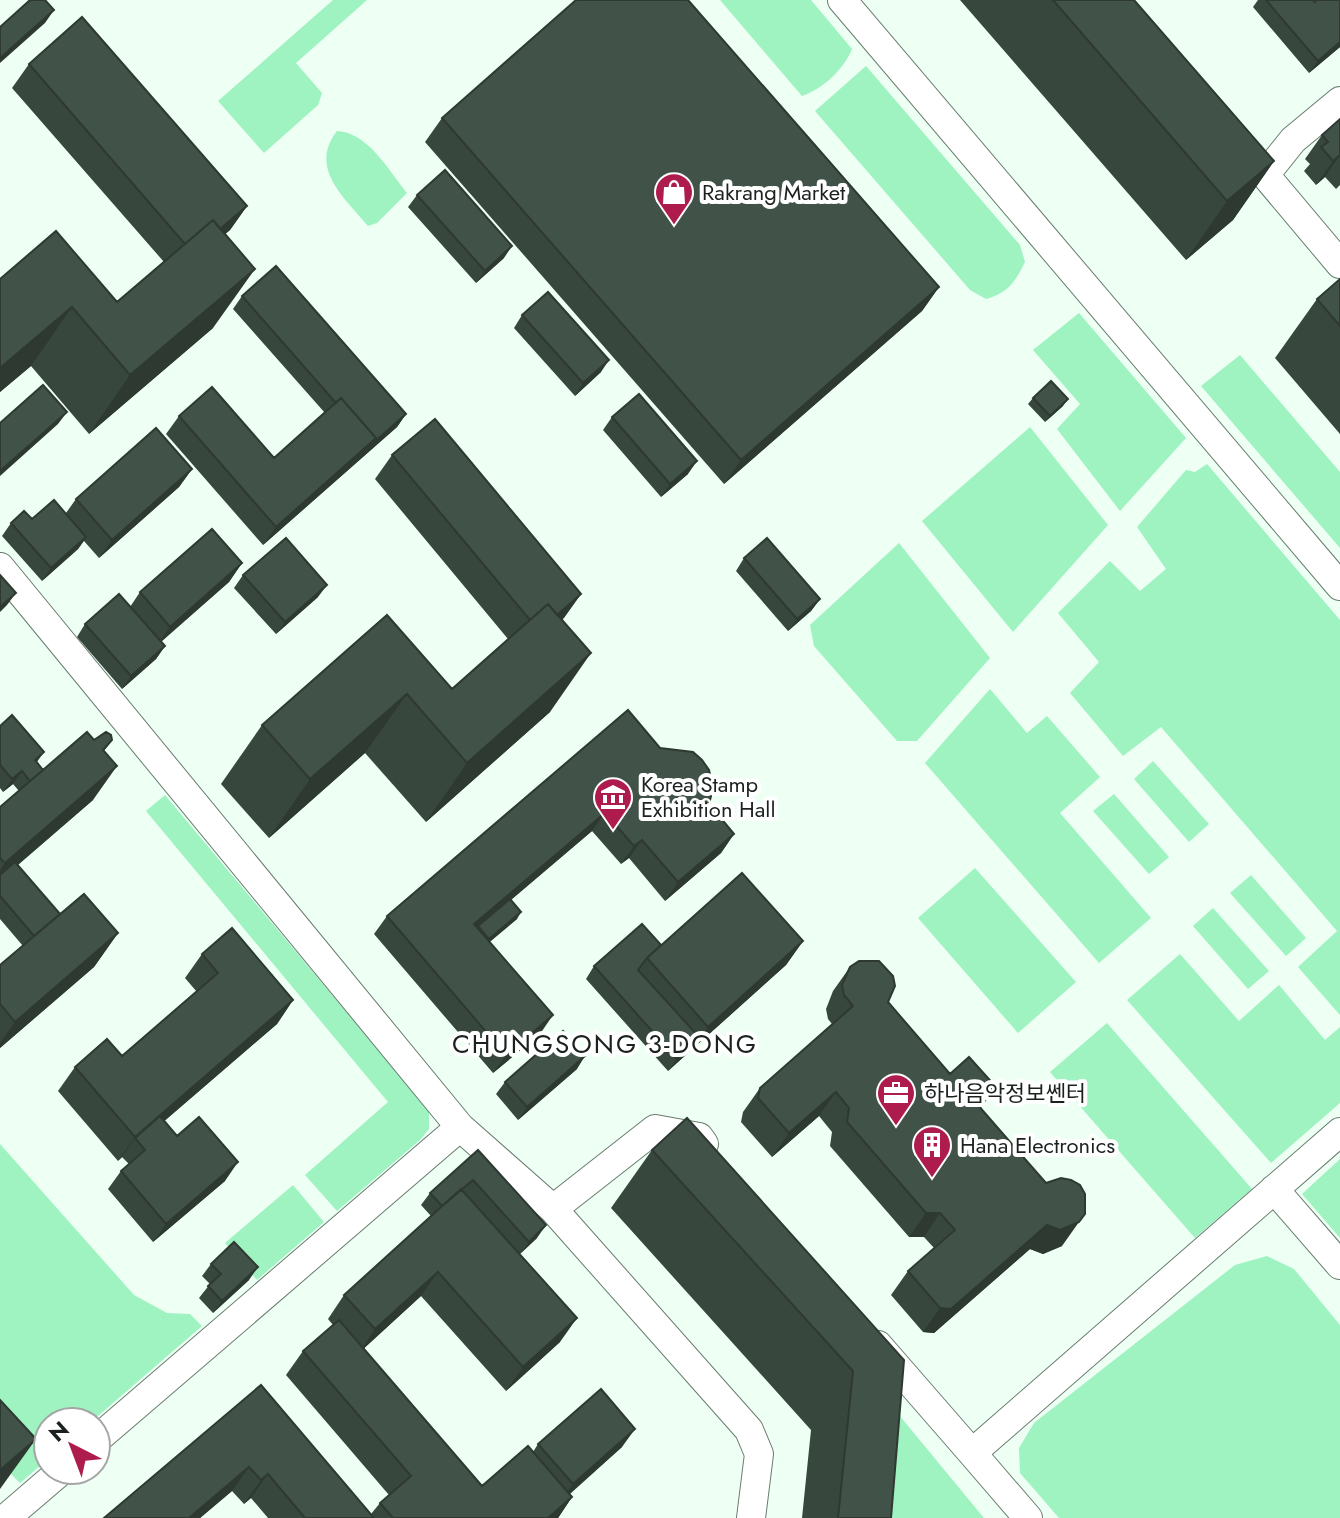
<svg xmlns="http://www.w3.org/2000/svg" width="1340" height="1518" font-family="Jost,'Noto Sans KR',sans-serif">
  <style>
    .green { fill: #9ef3c1 }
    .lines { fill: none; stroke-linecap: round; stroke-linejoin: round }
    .minor-casing { stroke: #697c70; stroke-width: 30 }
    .minor { stroke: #fff; stroke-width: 28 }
    .wall { fill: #38473e }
    .shaded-wall { fill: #2e3932 }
    .building { fill: #415248; stroke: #2e3932; stroke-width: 2 }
    .labels { text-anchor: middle; stroke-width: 8; stroke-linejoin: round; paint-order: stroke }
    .poi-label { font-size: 22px; fill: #1b221e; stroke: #fff; text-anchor: start }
    .quarter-label { font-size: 26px; letter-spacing: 2px; fill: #1b221e; stroke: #fff }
  </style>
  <rect width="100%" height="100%" fill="#eefff4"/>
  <path class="green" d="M333,0H367L296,63L322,93L318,105L264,153L218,101Z
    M720,0H811L852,49C844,69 823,89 802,96Z
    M866,66L1020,245L1025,262C1015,282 1008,293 986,299L970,290L815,111Z
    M337,131C369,133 388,170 407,193L377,223L368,226C345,198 308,168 337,131Z
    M1079,313L1186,438L1120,511L1057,429L1080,404L1033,350Z
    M1240,355L1340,472V548L1201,386Z
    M1030,427L1108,525L1013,632L922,521Z
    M1207,464L1340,620V1015L1298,967L1337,931L1161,727L1123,756L1070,693L1099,662L1058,613L1110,561L1140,591L1166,569L1137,527L1186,470L1195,472Z
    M899,543L990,658L917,741H897L814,646L810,625Z
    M990,689L1027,733L1047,716L1100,777L1060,813L1151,918L1099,963L925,763Z
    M1153,761L1209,824L1189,842L1134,779Z
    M1114,794L1169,857L1149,874L1093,811Z
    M165,795L429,1111V1129L420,1140L337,1211L305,1175L388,1102L146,811Z
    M975,868L1076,982L1018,1033L918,918Z
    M1251,875L1306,938L1286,956L1230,893Z
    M1213,908L1269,971L1248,989L1193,926Z
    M1180,954L1239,1021L1279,985L1325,1040L1340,1027V1103L1271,1163L1127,1000Z
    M1107,1023L1252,1189L1195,1238L1050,1072Z
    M0,1144L134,1295L167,1313L190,1314L202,1326L91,1422H48V1459L20,1483L0,1463Z
    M687,1158L984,1518H860Z
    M1340,1159V1238L1302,1194Z
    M293,1185L324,1222L257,1280L225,1243Z
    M1267,1256L1294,1269L1340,1325V1518H1059L1020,1473L1019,1448L1034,1423L1235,1265Z"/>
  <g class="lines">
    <defs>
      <path id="minor" d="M842,0L1340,586
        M1240,145L1340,264
        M1265,175L1293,140L1340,101
        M0,567L460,1127
        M1274,1189L1340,1265
        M553,1209L749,1430L759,1454L751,1518
        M878,1345L972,1453
        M96,1440L460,1127L553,1209L655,1129L699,1137L704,1144
        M6,1518L62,1470
        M1028,1518L972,1453L1340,1132"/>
    </defs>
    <use href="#minor" class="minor-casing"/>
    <use href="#minor" class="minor"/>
  </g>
  <path class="wall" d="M960,0H1134L1274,161L1233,220L1186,260Z
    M1258,0H1313L1340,47L1309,73L1253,7Z
    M29,64L247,206L230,230L225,234L213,328L89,434L31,366L0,392V279L117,302L164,262L12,88Z
    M442,118L939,287L922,311L724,484L425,142Z
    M1340,119V185L1336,189L1325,177L1316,185L1304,171L1310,164L1305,159L1322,135Z
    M417,195L504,258L476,283L408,207Z
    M1340,279V434L1275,358L1317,299Z
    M242,296L406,414L397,427L263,545L166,434L179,416L274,458L325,413L233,309Z
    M522,315L601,372L575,396L514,328Z
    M1033,398L1063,406L1045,422L1028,404Z
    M612,417L688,474L661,497L603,430Z
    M392,455L581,594L562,620L550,712L426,822L365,753L269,838L221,784L262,725L387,615L452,689L508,639L375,479Z
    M192,469L179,487L99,558L84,541L78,549L42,581L2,536L11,523L66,513L76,499Z
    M744,558L820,599L811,611L788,631L736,571Z
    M242,563L229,582L161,642L165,646L156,659L122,689L77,637L85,624L130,607L140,592Z
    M243,575L318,597L276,634L234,588Z
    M628,710L734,834L721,853L665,901L629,858L621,864L592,831L511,900L517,919L489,942L540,1034L493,1073L374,934L387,916Z
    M0,726L44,752L37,762L43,770L94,740H112L104,751L93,800L18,865L60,914L118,933L94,967L0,1048V965L23,946L0,919V807L19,791L13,784L3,792L0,788Z
    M803,941L786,965L668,1071L586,979L594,966L661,945Z
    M202,954L293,1000L277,1024L164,1121L177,1136L225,1181L153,1242L108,1189L121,1171L129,1164L122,1157L118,1161L58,1091L75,1067L122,1056L197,992L185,978Z
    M850,967L888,1002L981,1109L1062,1246L1043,1254L1030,1249L934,1333L923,1332L891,1295L908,1271L934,1248L924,1237H909L830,1146L832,1132L819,1116L772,1157L741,1122L743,1112L760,1088L832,1024L828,1019L826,1009L833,991Z
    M577,1069L518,1120L496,1094L505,1082Z
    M478,1150L537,1238L520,1254L560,1342L506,1391L421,1296L363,1349L482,1486L533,1452L538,1444L622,1447L570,1494L572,1497L558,1518H268L251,1498L244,1504L232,1491L200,1518H104L261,1385L371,1514L380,1503L389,1495L286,1375L303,1351L333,1325L328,1319L344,1295L431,1216L421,1205L430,1193Z
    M652,1150L904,1360L891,1518H802L811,1430L611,1208Z
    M211,1264L249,1280L213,1313L199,1298L210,1284L202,1276Z"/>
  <path class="shaded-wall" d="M54,10L45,23L0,63V58Z
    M1340,42V47L1309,73L1318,61Z
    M1340,155L1325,177L1316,185L1333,161Z
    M1274,161L1233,220L1186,260L1227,201Z
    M247,206L230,230L176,276L193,252Z
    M512,246L504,258L476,283L485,271Z
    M255,269L213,328L89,434L130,375Z
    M939,287L922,311L724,484L741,460Z
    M72,307L31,366L0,392V368Z
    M609,360L601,372L575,396L583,383Z
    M1068,399L1063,406L1045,422L1050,416Z
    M67,412L58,424L0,476V471Z
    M406,414L397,427L263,545L276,527L376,438Z
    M697,461L688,474L661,497L670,484Z
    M192,469L179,487L99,558L112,540Z
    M86,537L78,549L42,581L51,568Z
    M242,563L229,582L157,645L170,627Z
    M327,585L318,597L276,634L285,622Z
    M16,593L7,605L0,612V607Z
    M581,594L564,618L521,654L538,630Z
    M820,599L811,611L788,631L797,619Z
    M165,646L156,659L122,689L131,676Z
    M591,653L550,712L426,822L467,763Z
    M407,694L365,753L269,838L310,779Z
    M117,766L93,800L0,880V870L5,863Z
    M22,771L13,784L3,792L12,779Z
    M605,813L592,831L479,927L478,926L473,932L474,924Z
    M734,834L721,853L665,901L678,882Z
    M642,840L629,858L621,864L634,846Z
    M521,912L517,919L485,946L489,939Z
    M118,933L94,967L0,1048V1043L15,1022Z
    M803,941L786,965L668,1071L677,1059L700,1038L708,1027Z
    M293,1000L277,1024L139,1143L135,1138L122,1157L118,1161L135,1137Z
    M553,1015L540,1034L493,1073L506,1055Z
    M585,1056L577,1069L518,1120L527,1107Z
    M996,1087L979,1111L977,1104Z
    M836,1092L819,1116L772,1157L789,1133Z
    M238,1162L225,1181L153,1242L166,1224Z
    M926,1213H940L924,1237H909Z
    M1079,1222L1062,1246L1043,1254L1030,1249L934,1333L923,1332L940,1308L1047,1225Z
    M546,1225L537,1238L520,1254L529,1242Z
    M258,1267L249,1280L213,1313L222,1301Z
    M438,1272L421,1296L359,1353L375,1329Z
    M577,1318L560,1342L506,1391L523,1367Z
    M635,1429L622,1447L560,1502L573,1484Z
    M36,1439L0,1489V1470Z
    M249,1467L232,1491L200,1518H189Z
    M268,1474L251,1498L244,1504L261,1480Z
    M572,1497L558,1518H548Z"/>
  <path class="building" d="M30,0H45L54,10L0,58V27Z
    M576,0H688L939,287L741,460L442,118Z
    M1053,0H1134L1274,161L1227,201Z
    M1266,0H1313L1315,2L1316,0H1340V42L1318,61Z
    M82,17L247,206L220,229L213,220L185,244L29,64Z
    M1340,119V155L1333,161L1321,147L1328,142L1322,135Z
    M445,170L512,246L485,271L417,195Z
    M213,220L255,269L130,375L72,307L0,368V279L56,231L117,302Z
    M276,266L406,414L372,444L376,438L341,398L336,403L242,296Z
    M1340,279V326L1317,299Z
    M548,292L609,360L583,383L522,315Z
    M1051,381L1068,399L1050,416L1033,398Z
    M43,385L67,412L0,471V423Z
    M212,387L274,458L341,398L376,438L276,527L179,416Z
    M639,394L697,461L670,484L612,417Z
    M435,419L581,594L557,615L548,604L530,620L392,455Z
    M156,428L192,469L112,540L76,499Z
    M54,500L86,537L51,568L11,523L24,511L32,519Z
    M212,529L242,563L170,627L140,592Z
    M286,538L327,585L285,622L243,575Z
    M767,538L820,599L797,619L744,558Z
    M0,575L16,593L0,607Z
    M119,594L165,646L131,676L85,624Z
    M548,604L591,653L467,763L407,694L310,779L262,725L387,615L452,689Z
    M628,710L660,748L693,752L702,760L709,770L713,788L709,804L734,834L678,882L642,840L634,846L605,813L474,924L553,1015L506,1055L387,916Z
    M12,715L44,752L35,760L43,770L30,781L22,771L12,779L0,765V726Z
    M87,732L94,740L106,732L111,735L112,740L103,750L117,766L5,863L0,858V807Z
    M15,862L60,914L34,936L0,896V875Z
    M742,873L803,941L708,1027L647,958Z
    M84,894L118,933L15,1022L0,1004V965Z
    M510,899L521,912L489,939L478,926Z
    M642,924L661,945L647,958L638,970L700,1038L677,1059L594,966Z
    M232,928L293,1000L135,1137L75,1067L107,1039L122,1056L218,973L202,954Z
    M859,961H879L893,976L895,986L888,1002L950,1074L969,1057L996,1087L977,1104L1046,1183L1061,1178L1071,1180L1080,1185L1085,1194V1214L1079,1222L1060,1230L1047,1225L951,1309L940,1308L908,1271L955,1230L940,1213H926L847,1122L849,1108L836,1092L789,1133L758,1098L760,1088L853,1006L844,995L842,985L850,967Z
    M563,1031L585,1056L527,1107L505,1082Z
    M160,1116L177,1136L199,1117L238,1162L166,1224L121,1171L145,1150L135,1138Z
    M687,1118L904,1360L891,1518H838L853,1371L652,1150Z
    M478,1150L546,1225L529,1242L473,1180L442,1206L430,1193Z
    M461,1189L577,1318L523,1367L438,1272L375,1329L344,1295Z
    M234,1242L258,1267L222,1301L208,1286L221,1274L211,1264Z
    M339,1320L482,1486L528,1446L572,1497L548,1518H393L380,1503L411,1476L303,1351Z
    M261,1385L374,1518H305L268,1474L261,1480L249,1467L189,1518H104Z
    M601,1389L635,1429L573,1484L538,1444Z
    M0,1400L36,1439L0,1470Z"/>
  <defs>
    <symbol id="shop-pin" viewBox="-11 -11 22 30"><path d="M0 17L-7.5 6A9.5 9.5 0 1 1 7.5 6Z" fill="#ae1c4e" stroke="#fff"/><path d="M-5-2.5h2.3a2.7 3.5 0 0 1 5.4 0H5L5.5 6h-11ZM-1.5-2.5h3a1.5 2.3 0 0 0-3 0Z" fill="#fff"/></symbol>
    <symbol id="museum-pin" viewBox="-11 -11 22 30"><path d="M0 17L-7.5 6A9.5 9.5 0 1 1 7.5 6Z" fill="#ae1c4e" stroke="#fff"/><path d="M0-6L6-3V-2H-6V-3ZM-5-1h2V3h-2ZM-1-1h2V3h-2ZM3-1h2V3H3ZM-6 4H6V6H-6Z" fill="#fff"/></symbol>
    <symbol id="office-pin" viewBox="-11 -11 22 30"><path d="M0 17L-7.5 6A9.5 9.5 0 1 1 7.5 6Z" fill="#ae1c4e" stroke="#fff"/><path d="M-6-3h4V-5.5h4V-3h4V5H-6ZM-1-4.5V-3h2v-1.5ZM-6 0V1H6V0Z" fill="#fff"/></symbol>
    <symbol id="building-pin" viewBox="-11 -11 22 30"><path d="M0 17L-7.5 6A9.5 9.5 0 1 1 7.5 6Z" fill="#ae1c4e" stroke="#fff"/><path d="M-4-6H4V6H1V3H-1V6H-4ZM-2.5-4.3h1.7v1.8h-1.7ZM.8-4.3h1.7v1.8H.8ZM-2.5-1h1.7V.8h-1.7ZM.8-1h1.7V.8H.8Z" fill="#fff"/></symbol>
  </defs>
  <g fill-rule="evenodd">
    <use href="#shop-pin" x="652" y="170" width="44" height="60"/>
    <use href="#museum-pin" x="591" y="775" width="44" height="60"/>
    <use href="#office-pin" x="874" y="1071" width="44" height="60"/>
    <use href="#building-pin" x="910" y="1123" width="44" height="60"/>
  </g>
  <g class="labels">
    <g class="poi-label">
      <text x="702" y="200">Rakrang Market</text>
      <text x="641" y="792">Korea Stamp<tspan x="641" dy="25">Exhibition Hall</tspan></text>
      <text x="924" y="1101">하나음악정보쎈터</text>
      <text x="960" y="1153">Hana Electronics</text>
    </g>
    <g class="quarter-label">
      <text x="605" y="1053">CHUNGSONG 3-DONG</text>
    </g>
  </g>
  <g transform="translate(72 1446) rotate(318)"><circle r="38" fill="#ffffff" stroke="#a4a7a5" stroke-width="2"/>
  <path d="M0-6L14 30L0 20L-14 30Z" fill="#ae1c4e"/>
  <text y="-12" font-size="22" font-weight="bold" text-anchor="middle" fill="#1b221e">N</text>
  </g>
</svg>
